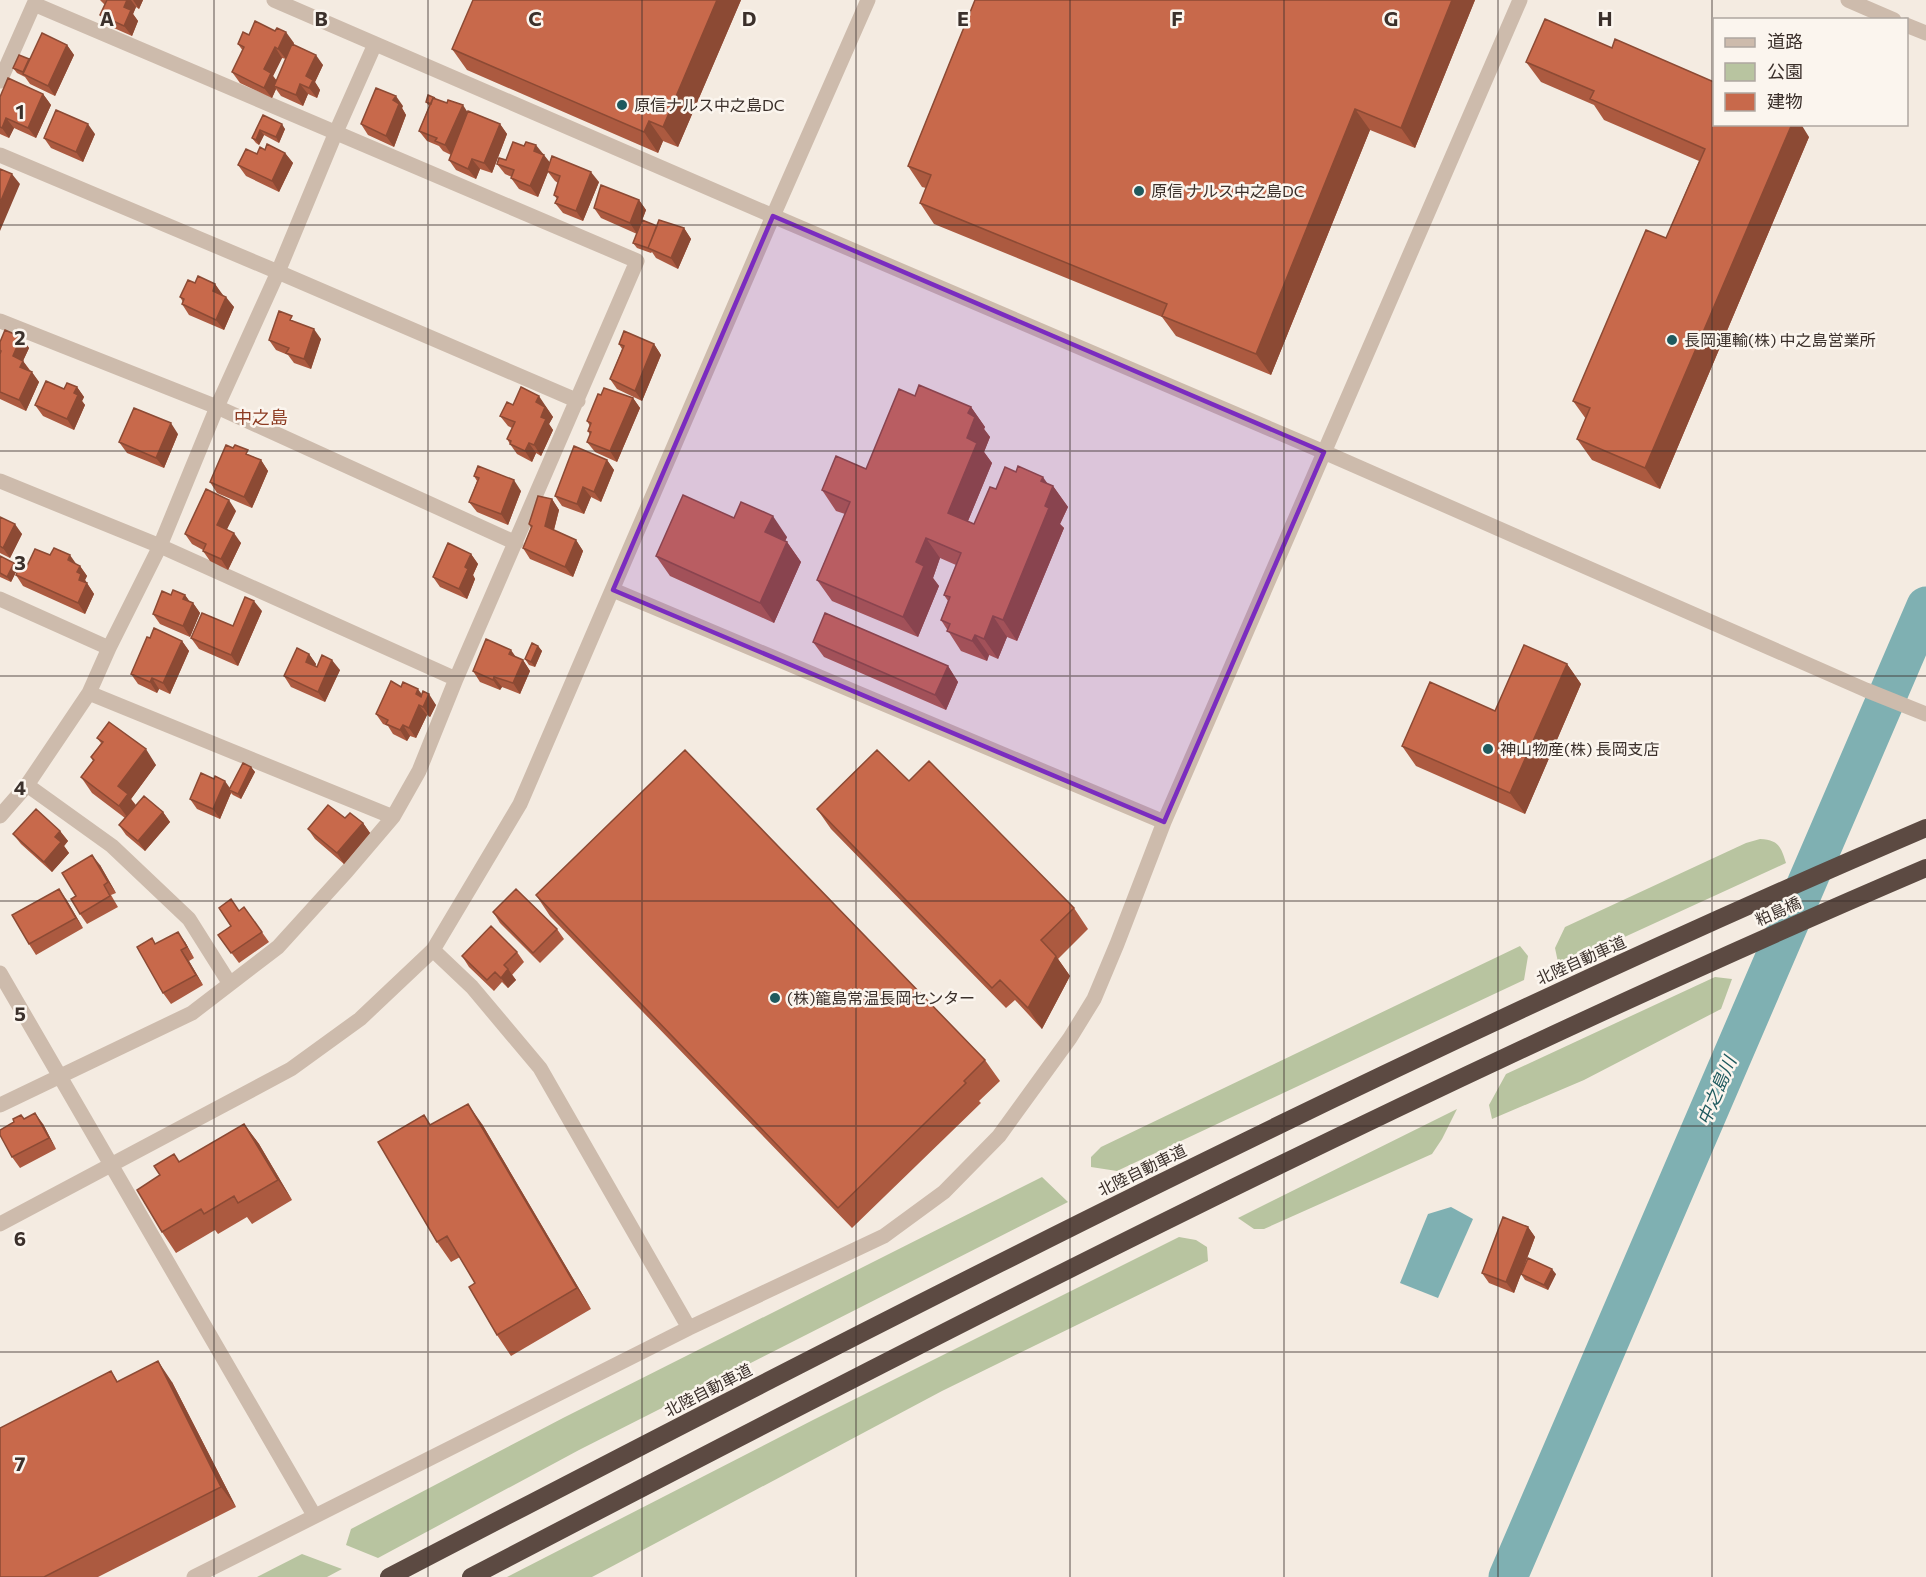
<svg xmlns="http://www.w3.org/2000/svg" width="1926" height="1577" font-family="Commissioner,'Noto Sans JP',sans-serif">
  <style>
    .green { fill: #b8c4a0 }
    .water { fill: #7fb0b2 }
    .lines { fill: none; stroke-linecap: round; stroke-linejoin: round }
    .river { stroke: #7fb0b2; stroke-width: 39 }
    .minor { stroke: #cdbbac; stroke-width: 15 }
    .highway { stroke: #5c4a42; stroke-width: 18 }
    .wall { fill: #ac5a40; fill-rule: evenodd }
    .shaded-wall { fill: #8c4a34 }
    .building { fill: #c8694b; stroke: #8c4a34; stroke-width: 1.5 }
    .marked { fill: #7b2cbf; fill-opacity: 0.2; stroke: #7b2cbf; stroke-width: 4.5; stroke-linejoin: round }
    .grid { fill: none; stroke: #3b302b; stroke-width: 1.5; stroke-opacity: 0.55 }
    .poi-dot { fill: #1f5a5e; stroke: #fbf5ee; stroke-width: 2 }
    .labels { text-anchor: middle; stroke-width: 5; stroke-linejoin: round; paint-order: stroke }
    .poi-label { font-size: 16px; fill: #3b302b; stroke: #fbf5ee; text-anchor: start }
    .street-label { font-size: 16px; fill: #3b302b; stroke: #fbf5ee }
    .neighbourhood-label { font-size: 18px; fill: #8c3b22; stroke: #fbf5ee }
    .water-label { font-size: 18px; font-style: italic; fill: #1f5a5e; stroke: #fbf5ee }
    .grid-label { font-size: 20px; text-anchor: middle; font-weight: bold; fill: #3b302b; stroke: #fbf5ee; stroke-width: 5; stroke-linejoin: round; paint-order: stroke }
  </style>
  <rect width="100%" height="100%" fill="#f4ebe1"/>
  <path class="green" d="M1760,839C1778,840 1781,846 1786,863L1559,967L1555,948L1565,927L1746,843Z
    M1520,946L1528,956L1524,980L1117,1171L1091,1167V1157L1101,1147Z
    M1715,977L1732,979L1721,1009L1584,1080L1492,1119L1489,1105L1506,1074Z
    M1457,1109L1442,1139L1432,1154L1264,1229H1254L1238,1218Z
    M1042,1177L1068,1202L579,1450L378,1558L346,1545L351,1529L563,1418Z
    M1179,1237L1196,1240L1207,1247L1208,1261L942,1391L592,1577H507L813,1420Z
    M302,1554L342,1569L327,1577H257Z"/>
  <path class="water" d="M1451,1207L1473,1219L1438,1298L1400,1283L1428,1214Z"/>
  <g class="lines">
    <path class="river" d="M1508,1577L1926,606"/>
    <path class="minor" d="M274,0L773,216L1324,452L1866,690L1926,714
      M1848,0L1894,20
      M1906,25L1926,33
      M0,81L34,4L637,261L456,679L419,771L393,817L347,871L278,947L192,1013L0,1105
      M0,155L278,272L578,401
      M0,321L217,407L516,543
      M0,481L160,546L456,679
      M613,590L1164,822
      M0,599L109,648
      M89,693L393,817
      M27,785L112,846L189,919L230,984
      M0,816L27,785L89,693L109,648L160,546L217,407L278,272L336,132L375,44
      M433,950L472,987L540,1068L689,1328
      M0,973L314,1515
      M0,1224L291,1069L360,1019L433,950L520,804L773,216L868,0
      M194,1577L689,1328L884,1236L944,1192L999,1136L1070,1038L1094,999L1117,944L1164,822L1520,0"/>
    <path class="highway" d="M389,1577C895,1314 1402,1052 1926,828
      M471,1577C949,1327 1430,1080 1926,868"/>
  </g>
  <path class="wall" d="M100,0H143L139,9L136,7L133,14L138,21L132,36L107,25L100,15L105,5Z
    M741,0L678,147L663,141L658,153L467,70L452,49Z
    M975,0H1475L1415,148L1370,130L1271,375L1176,336L1162,317L934,224L920,203L926,188L922,187L908,166Z
    M249,35L294,43L293,45L323,65L315,82L320,90L317,98L308,94L303,106L281,96L276,89L272,98L240,83L232,72L243,51L238,44ZM282,58L286,59L277,81L273,76Z
    M67,45L74,55L55,96L30,84L25,77L17,73L13,68L29,59L30,60Z
    M1526,62L1809,137L1660,489L1592,460L1577,439L1586,419L1573,401L1666,238L1699,161L1604,120L1594,105L1541,82Z
    M43,94L51,105L36,138L14,128L9,138L0,134V97Z
    M436,99L468,113L500,124L507,134L492,173L480,169L476,179L456,170L449,160L451,155L443,151L439,146L427,141L419,131L429,106L426,102Z
    M403,106L402,108L406,115L394,147L368,135L361,124Z
    M263,115L285,129L279,143L264,135L259,145L256,143L252,138Z
    M95,134L83,162L51,148L44,138Z
    M285,153L293,163L279,192L246,176L238,165L257,154Z
    M542,154L550,163L599,182L583,221L563,213L555,203L557,199L554,195L558,183L555,181L548,172L538,197L519,189L511,178L512,177L505,174L497,164L506,160Z
    M639,200L646,210L642,220L657,226L684,228L691,239L678,269L656,258L652,252L651,253L637,248L633,243L637,234L601,218L594,208Z
    M195,283L215,284L222,295L234,307L224,330L189,315L182,304L183,302L180,297Z
    M296,322L321,339L311,369L294,363L288,355L276,350L269,340Z
    M21,337L29,348L23,361L39,382L26,411L0,399V342Z
    M619,344H654L661,355L642,401L617,389L610,379L622,349Z
    M77,387L84,397L82,401L85,405L74,430L43,416L35,405L64,389Z
    M915,396L971,407L985,427L984,429L990,437L984,452L992,463L968,521L974,524L996,489L1048,484L1053,486L1068,507L1060,524L1064,528L1017,641L1007,637L998,659L989,655L987,661L961,651L941,620L948,601L944,595L956,565L940,558L933,578L939,586L918,637L832,601L817,580L845,514L836,511L822,490L866,469Z
    M633,398L640,408L617,462L595,452L587,442L590,435L588,431L590,426L587,421Z
    M546,406V407L553,417L549,424L553,430L541,456L536,453L532,462L517,454L510,444L507,439L512,428L508,426L500,416Z
    M178,434L164,468L127,453L119,442Z
    M252,456L261,460L268,471L252,508L217,493L210,482Z
    M607,460L614,470L601,502L591,497L584,514L562,506L555,496Z
    M474,476L521,491L508,525L477,512L469,502L477,481Z
    M552,499L559,510L554,530L576,540L583,551L573,577L530,559L523,548L531,528L529,524Z
    M236,511L227,529L241,543L228,570L210,561L203,551V550L192,544L185,534Z
    M0,517L22,534L10,558L0,553Z
    M734,518L787,537L785,541L787,542L801,562L774,623L670,576L656,556Z
    M471,554L478,564L473,575L475,579L467,599L440,587L433,577Z
    M50,555L80,566L87,576L85,580L94,594L85,614L23,586L16,575L27,566Z
    M0,556L14,563L18,568L11,582L0,577Z
    M171,595H185L190,602L193,603L200,613L190,637L160,624L153,614Z
    M262,611L238,666L199,649L191,638L233,626Z
    M150,638L182,641L189,651L170,694L159,689L157,693L138,684L131,674Z
    M813,642L948,666L958,682L946,710L824,657Z
    M538,646L542,651L535,667L529,665L525,659Z
    M309,654L316,664L315,666L340,670L325,702L291,687L284,676Z
    M516,657L523,660L530,671L520,694L502,687L500,690L480,682L473,671Z
    M1567,664L1581,684L1525,814L1416,766L1402,746L1495,711Z
    M401,687L422,694L436,705L430,717L427,715L416,738L410,736L407,741L393,734L388,726L383,724L376,714Z
    M97,738L156,765L131,799L136,805L163,812L170,822L145,851L126,835L119,825L125,818L92,793L81,777L93,761L91,757L101,743Z
    M251,767L255,772L241,799L233,795L231,793L220,819L197,809L190,799L230,788Z
    M909,781L1074,908L1088,929L1058,959L1070,976L1042,1029L1015,1000L1006,1008L831,829L817,809Z
    M345,818L363,823L370,833L344,864L315,839L308,829Z
    M60,831L68,841L64,846L69,853L52,872L21,844L13,834Z
    M100,865L116,893L111,895L118,907L87,924L80,914L76,896Z
    M536,895L985,1060L1000,1081L979,1101L981,1103L852,1228L550,916Z
    M66,899L83,928L36,955L29,944Z
    M244,907L269,942L239,963L218,935L231,926Z
    M493,912L557,929L564,939L540,963L500,923Z
    M152,938L156,944L185,942L194,958L189,961L203,985L171,1004L163,993Z
    M517,952L524,962L512,975L516,980L508,988L502,982L494,991L469,967L462,956Z
    M24,1119L43,1124L56,1149L20,1168L12,1157Z
    M244,1124L259,1144L292,1200L252,1224L247,1217L218,1234L215,1230L176,1253L162,1232L160,1175L180,1162Z
    M482,1124L591,1309L511,1356L497,1335L475,1283L460,1257L451,1262L437,1242L431,1125Z
    M1528,1227L1535,1237L1514,1293L1489,1283L1482,1273Z
    M1521,1274H1556L1548,1290L1525,1280Z
    M111,1371L118,1382H172L236,1507L98,1577H0Z"/>
  <path class="shaded-wall" d="M127,0H131L136,7L133,14L138,21L132,36L124,26V7Z
    M133,0H143L139,9Z
    M717,0H741L678,147L663,127Z
    M1452,0H1475L1415,148L1401,128Z
    M286,32L294,43L286,59L278,49Z
    M67,45L74,55L55,96L48,86Z
    M275,47L282,58L273,76L279,84L274,86L276,89L272,98L264,88V69Z
    M316,55L323,65L315,82L320,90L317,98L309,88L306,76Z
    M300,84L308,94L303,106L296,95Z
    M43,94L51,105L36,138L28,128Z
    M396,96L403,106L402,108L406,115L394,147L386,136L393,100Z
    M463,105L470,116L452,156L445,145Z
    M1355,109L1370,130L1271,375L1256,354Z
    M6,118L14,128L9,138L2,128Z
    M649,121L663,141L658,153L644,132Z
    M88,124L95,134L83,162L76,152Z
    M282,124L285,129L279,143L276,137Z
    M500,124L507,134L492,173L484,163Z
    M1792,124H1801L1809,137L1660,489L1645,468Z
    M260,130L264,135L259,145L256,140Z
    M536,145L552,165L547,171L548,172L538,197L530,186L534,151Z
    M285,153L293,163L279,192L272,181Z
    M472,159L480,169L476,179L468,169Z
    M591,172L599,182L583,221L576,211Z
    M12,174L20,184L0,231V203Z
    M639,200L646,210L637,234L630,223Z
    M684,228L691,239L678,269L671,258Z
    M215,284L223,295L220,301L213,291Z
    M226,297L234,307L224,330L216,320Z
    M314,329L321,339L311,369L304,359Z
    M21,337L29,348L21,365L23,361L30,371L28,377L13,356Z
    M654,344L661,355L642,401L635,391Z
    M32,372L39,382L26,411L19,400Z
    M77,387L84,397L82,401L85,405L74,430L67,419L74,393Z
    M539,396L553,417L549,424L553,430L541,456L534,445L541,417L536,402Z
    M633,398L640,408L617,462L610,451Z
    M971,407L985,427L984,429L990,437L984,452L992,463L963,533L948,513L967,438L968,413Z
    M171,423L178,434L164,468L156,458Z
    M529,443L536,453L532,462L525,451Z
    M261,460L268,471L252,508L244,497Z
    M607,460L614,470L601,502L594,492Z
    M1043,477L1052,490L1053,486L1068,507L1060,524L1064,528L1017,641L1003,620L1045,506L1041,481Z
    M514,480L521,491L508,525L501,514Z
    M583,487L591,497L584,514L577,504Z
    M552,499L559,510L552,537L545,526Z
    M229,500L236,511L224,535L217,525Z
    M773,516L787,537L780,552L765,532Z
    M15,524L22,534L10,558L3,548Z
    M234,533L241,543L228,570L221,559Z
    M926,538L940,558L933,578L939,586L918,637L903,617L916,562Z
    M576,540L583,551L573,577L565,567Z
    M787,542L801,562L774,623L760,603Z
    M471,554L478,564L473,575L475,579L467,599L459,589L465,567Z
    M70,555L77,565L68,560Z
    M14,563L18,568L11,582L7,577Z
    M80,566L87,576L85,580L94,594L85,614L78,603L79,580L77,572Z
    M185,595L192,605L193,603L200,613L190,637L183,626V599Z
    M254,601L262,611L238,666L231,655Z
    M993,616L1007,637L998,659L984,639Z
    M975,635L989,655L987,661L972,641Z
    M182,641L189,651L170,694L163,683Z
    M538,646L542,651L535,667L531,662Z
    M511,650L518,660L509,654Z
    M309,654L316,664L313,672L306,662Z
    M332,660L340,670L325,702L318,692Z
    M523,660L530,671L520,694L513,683Z
    M1567,664L1581,684L1525,814L1510,793Z
    M948,666L958,682L946,710L935,695Z
    M494,677L502,687L500,690L493,680Z
    M152,678L159,689L157,693L150,682Z
    M418,689L426,700L416,694Z
    M429,694L436,705L430,717L423,707Z
    M419,705L427,715L416,738L409,728Z
    M403,725L410,736L407,741L400,730Z
    M146,749L156,765L131,799L139,810L130,821L119,806L118,786Z
    M251,767L255,772L241,799L238,794Z
    M225,781L232,791L229,790L231,793L220,819L213,809Z
    M163,812L170,822L145,851L138,841Z
    M363,823L370,833L344,864L337,853Z
    M60,831L68,841L64,846L69,853L52,872L44,862L55,837Z
    M92,855L100,865L116,893L108,882Z
    M59,889L66,899L83,928L76,918Z
    M178,932L185,942L194,958L187,947Z
    M181,950L189,961L203,985L196,975Z
    M1056,956L1070,976L1042,1029L1028,1008Z
    M508,969L516,980L508,988L501,978Z
    M468,1104L482,1124L591,1309L577,1288Z
    M35,1113L43,1124L56,1149L49,1138Z
    M244,1124L259,1144L292,1200L278,1180Z
    M1528,1227L1535,1237L1514,1293L1506,1282Z
    M1552,1269L1556,1274L1548,1290L1544,1285Z
    M158,1361L172,1382L236,1507L221,1487Z"/>
  <path class="building" d="M107,0H127L124,7L131,10L124,26L100,15Z
    M473,0H717L663,127L649,121L644,132L452,49Z
    M975,0H1452L1401,128L1355,109L1256,354L1162,316L1167,304L920,203L931,175L908,166Z
    M1545,19L1612,48L1615,39L1714,82V124H1792L1645,468L1577,439L1590,408L1573,401L1646,230L1666,238L1705,149L1590,99L1594,91L1526,62Z
    M255,21L275,31L277,28L286,32L278,49L275,47L264,69L271,73L264,88L232,72L244,47L238,44L243,32L249,35Z
    M42,33L67,45L48,86L23,74Z
    M292,44L316,55L306,76L313,80L309,88L300,84L296,95L274,86Z
    M19,55L29,59L23,72L13,68Z
    M8,78L43,94L28,128L6,118L2,128L0,127V97Z
    M376,88L396,96L393,100L399,104L386,136L361,124Z
    M428,95L435,98H433L431,104L426,102Z
    M433,98L447,103L448,100L463,105L445,145L435,141L437,138L419,131Z
    M56,110L88,124L76,152L44,138Z
    M468,111L500,124L484,163L472,159L468,169L449,160Z
    M263,115L282,124L276,137L260,130L256,140L252,138Z
    M513,142L524,146L526,142L536,145L534,151L544,155L530,186L511,178L514,170L497,164L499,158L506,160Z
    M267,144L285,153L272,181L238,165L246,149L257,154L260,147L265,150Z
    M552,156L591,172L576,211L555,203L558,197L554,195L560,176L547,171Z
    M0,169L12,174L0,203Z
    M601,185L639,200L630,223L594,208Z
    M642,220L657,226L648,248L633,243Z
    M659,220L684,228L671,258L648,248Z
    M198,276L215,284L213,291L226,297L216,320L182,304L184,299L180,297L188,280L195,283Z
    M279,311L292,316L290,320L314,329L304,359L286,353L289,348L269,340Z
    M5,330L21,337L13,356L23,361L20,367L32,372L19,400L0,392V354L1,351L0,350V342Z
    M624,331L654,344L635,391L610,379L624,346L619,344Z
    M46,381L64,389L67,383L77,387L74,393L78,395L67,419L35,405Z
    M919,385L971,407L968,413L975,417L967,438L977,443L948,513L974,524L990,487L996,489L1005,467L1016,472L1018,466L1043,477L1041,481L1053,486L1045,506L1049,508L1003,620L993,616L984,639L975,635L972,641L947,631L950,624L941,620L950,597L944,595L961,553L926,538L916,562L924,566L903,617L817,580L850,502L822,490L836,456L866,469L899,389L915,396Z
    M521,387L539,396L536,402L545,407L541,417L546,419L534,445L529,443L525,451L510,444L511,441L507,439L515,422L500,416L507,402L513,405Z
    M604,388L633,398L610,451L587,442L591,432L588,431L591,423L587,421L598,394L601,395Z
    M134,408L171,423L156,458L119,442Z
    M226,445L233,448L235,445L248,450L246,454L261,460L244,497L210,482Z
    M574,446L607,460L594,492L583,487L577,504L555,496Z
    M478,466L514,480L501,514L469,502L479,478L474,476Z
    M206,489L229,500L217,525L234,533L221,559L203,551L206,544L185,534Z
    M683,495L734,518L741,502L773,516L765,532L787,542L760,603L656,556Z
    M538,496L552,499L545,526L576,540L565,567L523,548L532,526L529,524Z
    M0,517L15,524L3,548L0,546Z
    M448,543L471,554L465,567L468,569L459,589L433,577Z
    M54,548L70,555L68,560L80,566L77,572L81,574L79,580L87,583L78,603L16,575L21,563L27,566L35,549L50,555Z
    M0,556L14,563L7,577L0,573Z
    M173,590L185,595L183,599L193,603L183,626L153,614L162,591L171,595Z
    M245,597L254,601L231,655L191,638L202,613L233,626Z
    M825,613L948,666L935,695L813,642Z
    M154,628L182,641L163,683L152,678L150,682L131,674L147,637L150,638Z
    M486,639L511,650L509,654L523,660L513,683L494,677L493,680L473,671Z
    M532,643L538,646L531,662L525,659Z
    M1524,645L1567,664L1510,793L1402,746L1430,682L1495,711Z
    M297,648L309,654L306,662L317,667L322,655L332,660L318,692L284,676Z
    M391,681L401,687L403,682L418,689L416,694L421,697L423,691L429,694L423,707L419,705L409,728L403,725L400,730L386,724L388,720L376,714Z
    M109,722L146,749L118,786L128,794L119,806L81,777L94,760L91,757L103,742L97,738Z
    M685,750L985,1060L964,1081L966,1083L838,1208L536,895Z
    M877,750L909,781L929,761L1074,908L1041,940L1056,956L1028,1008L1000,980L992,988L817,809Z
    M243,763L251,767L238,794L229,790Z
    M201,773L214,779L215,776L225,781L213,809L190,799Z
    M144,796L163,812L138,841L119,825Z
    M328,805L345,818L350,813L363,823L337,853L308,829Z
    M36,809L60,831L55,837L61,842L44,862L13,834Z
    M92,855L108,882L104,885L110,896L80,914L71,899L76,896L62,873Z
    M59,889L76,918L29,944L12,915Z
    M516,889L557,929L533,953L493,912Z
    M231,899L239,911L244,907L262,932L231,953L218,935L231,926L219,908Z
    M491,926L517,952L504,965L508,969L501,978L495,972L487,980L462,956Z
    M178,932L187,947L181,950L196,975L163,993L137,947L152,938L155,944Z
    M468,1104L577,1288L497,1335L469,1287L475,1283L447,1236L437,1242L378,1142L424,1115L430,1125Z
    M35,1113L49,1138L12,1157L0,1135V1130L14,1122L13,1119L21,1115L24,1119Z
    M244,1124L278,1180L238,1203L234,1196L204,1214L201,1209L162,1232L137,1190L160,1175L154,1166L174,1154L179,1162Z
    M1503,1217L1528,1227L1506,1282L1482,1273Z
    M1528,1258L1552,1269L1544,1285L1521,1274Z
    M158,1361L221,1487L44,1577H0V1428L111,1371L117,1382Z"/>
  <path class="marked" d="M773,216L1324,452L1164,822L613,590Z"/>
  <path class="grid" d="M214,0V1577M428,0V1577M642,0V1577M856,0V1577M1070,0V1577M1284,0V1577M1498,0V1577M1712,0V1577M0,225H1926M0,451H1926M0,676H1926M0,901H1926M0,1126H1926M0,1352H1926"/>
  <g class="poi-dot">
    <circle cx="622" cy="105" r="6"/>
    <circle cx="1139" cy="191" r="6"/>
    <circle cx="1672" cy="340" r="6"/>
    <circle cx="1488" cy="749" r="6"/>
    <circle cx="775" cy="998" r="6"/>
  </g>
  <g class="labels">
    <g class="poi-label">
      <text x="634" y="111">原信ナルス中之島DC</text>
      <text x="1151" y="197">原信 ナルス中之島DC</text>
      <text x="1684" y="346">長岡運輸(株) 中之島営業所</text>
      <text x="1500" y="755">神山物産(株) 長岡支店</text>
      <text x="787" y="1004">(株)籠島常温長岡センター</text>
    </g>
    <g class="street-label">
      <text transform="translate(1778 911) rotate(-24)" y="6">粕島橋</text>
      <text transform="translate(1581 960) rotate(-24)" y="6">北陸自動車道</text>
      <text transform="translate(1142 1170) rotate(-26)" y="6">北陸自動車道</text>
      <text transform="translate(708 1390) rotate(-27)" y="6">北陸自動車道</text>
    </g>
    <g class="neighbourhood-label">
      <text x="261" y="424">中之島</text>
    </g>
    <g class="water-label">
      <text transform="translate(1717 1091) rotate(-67)" y="6">中之島川</text>
    </g>
  </g>
  <g class="grid-label">
    <text x="107" y="26">A</text>
    <text x="321" y="26">B</text>
    <text x="535" y="26">C</text>
    <text x="749" y="26">D</text>
    <text x="963" y="26">E</text>
    <text x="1177" y="26">F</text>
    <text x="1391" y="26">G</text>
    <text x="1605" y="26">H</text>
    <text x="20" y="119">1</text>
    <text x="20" y="345">2</text>
    <text x="20" y="570">3</text>
    <text x="20" y="795">4</text>
    <text x="20" y="1021">5</text>
    <text x="20" y="1246">6</text>
    <text x="20" y="1471">7</text>
  </g>
  <rect x="1713" y="18" width="195" height="108" fill="#fbf5ee" stroke="#aea6a0" stroke-width="1.5"/>
  <rect x="1725" y="38" width="30" height="9" fill="#cdbbac" stroke="#aea6a0" stroke-width="1.5"/>
  <text x="1767" y="48" font-size="18" fill="#3b302b">道路</text>
  <rect x="1725" y="63" width="30" height="18" fill="#b8c4a0" stroke="#aea6a0" stroke-width="1.5"/>
  <text x="1767" y="78" font-size="18" fill="#3b302b">公園</text>
  <rect x="1725" y="93" width="30" height="18" fill="#c8694b" stroke="#aea6a0" stroke-width="1.5"/>
  <text x="1767" y="108" font-size="18" fill="#3b302b">建物</text>
</svg>
